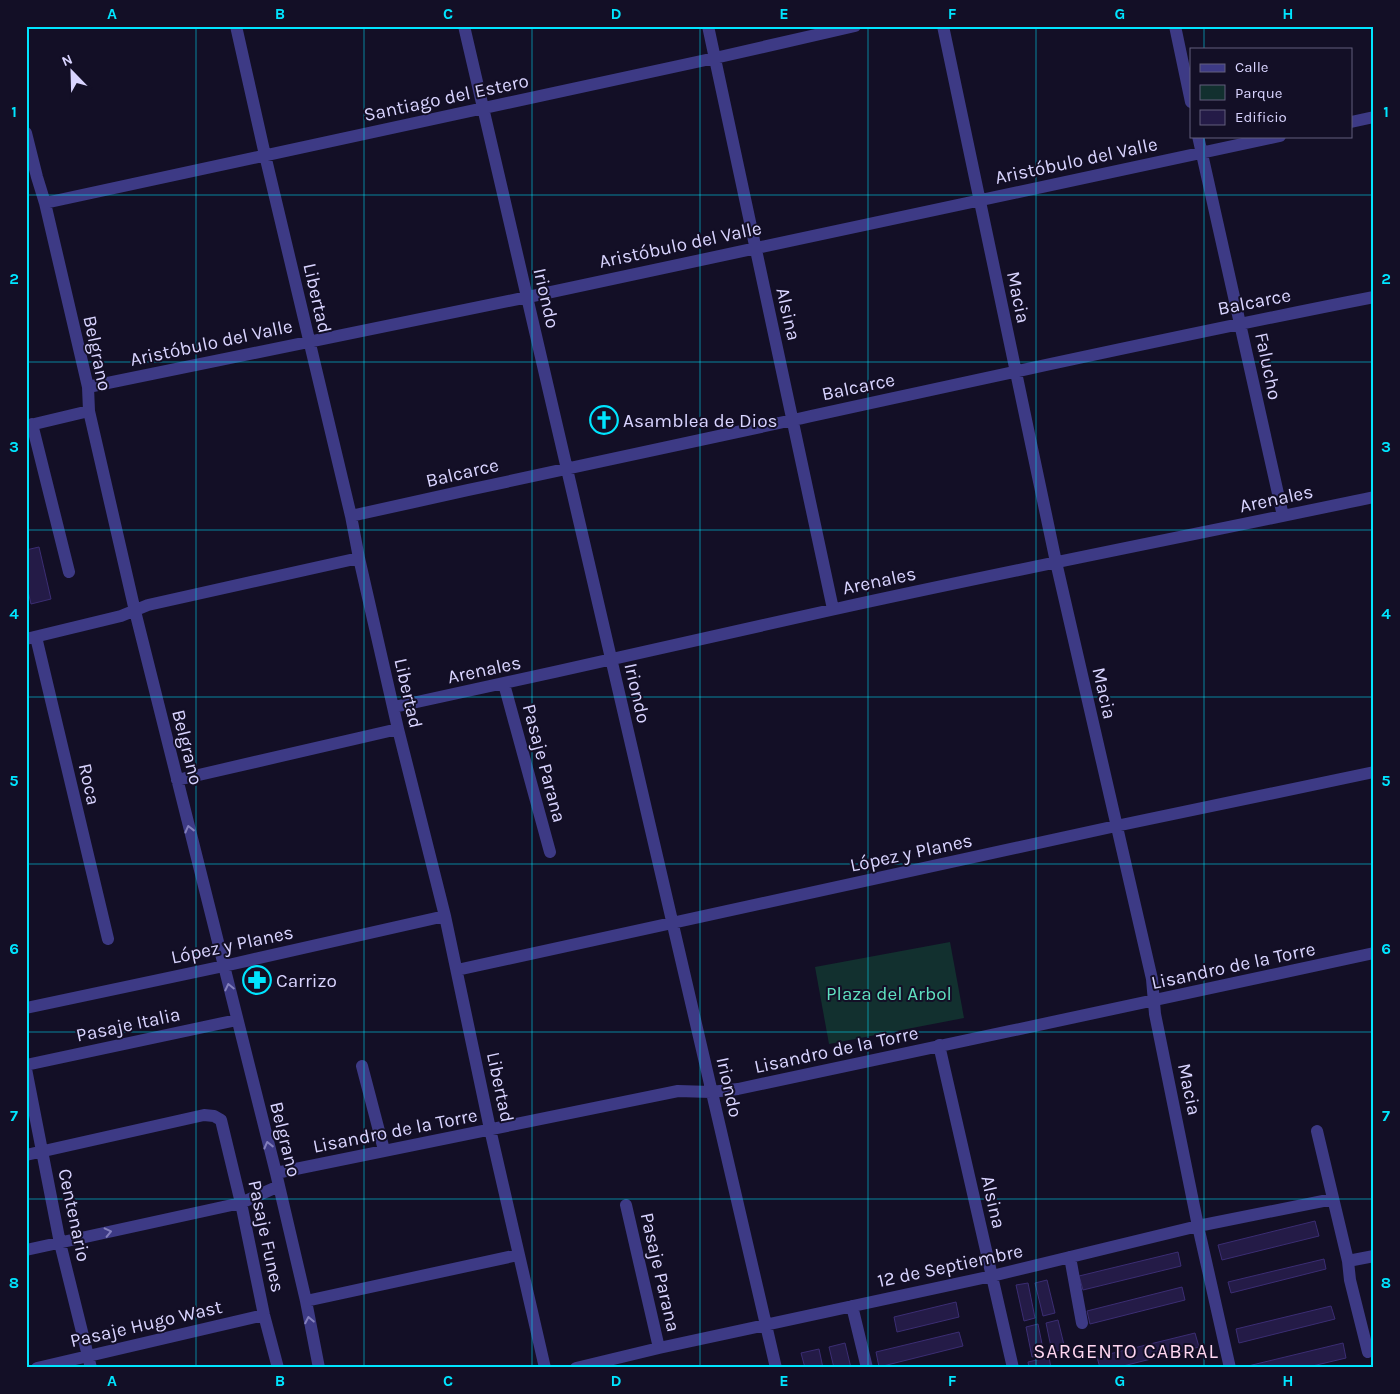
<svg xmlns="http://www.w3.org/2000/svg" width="1400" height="1394" font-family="Karla,sans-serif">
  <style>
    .green { fill: #12302f }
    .building { fill: #241b47; stroke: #3b2d73 }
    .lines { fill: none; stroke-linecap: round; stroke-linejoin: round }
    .minor { stroke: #3d3a85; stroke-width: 12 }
    .oneway { stroke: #837fbc }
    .grid { fill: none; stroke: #00e5ff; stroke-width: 1; stroke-opacity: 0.55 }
    .labels { text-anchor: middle; stroke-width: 4; stroke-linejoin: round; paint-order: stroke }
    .street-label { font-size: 19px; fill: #d9d4ff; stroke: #130f26 }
    .poi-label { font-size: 19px; fill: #d9d4ff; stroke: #130f26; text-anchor: start }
    .park-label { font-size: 19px; fill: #5fe0c0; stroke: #130f26 }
    .neighbourhood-label { font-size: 20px; letter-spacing: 1px; fill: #ffd6f0; stroke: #130f26 }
    .neatline { fill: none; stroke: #00e5ff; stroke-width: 2 }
    .grid-label { font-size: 16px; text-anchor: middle; font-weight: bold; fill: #00e5ff }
  </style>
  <rect width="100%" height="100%" fill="#130f26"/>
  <path class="green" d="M950,942L964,1018L829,1044L815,967Z"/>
  <path class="building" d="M39,547L51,599L31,604L26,583V550Z
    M1315,1221L1319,1236L1222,1260L1218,1245Z
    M1178,1252L1181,1266L1083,1290L1079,1276Z
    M1324,1259L1326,1269L1231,1293L1228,1282Z
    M1047,1280L1055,1313L1043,1316L1035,1283Z
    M1028,1283L1035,1318L1024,1321L1016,1285Z
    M1182,1287L1185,1300L1090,1324L1087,1311Z
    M956,1302L959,1317L897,1332L894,1317Z
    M1331,1306L1335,1319L1239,1343L1236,1329Z
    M1058,1320L1065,1349L1052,1352L1046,1323Z
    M1038,1324L1044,1354L1032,1357L1026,1327Z
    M959,1332L963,1346L879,1367L876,1352Z
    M1195,1333L1199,1347L1115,1368H1100L1097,1357Z
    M845,1343L851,1368H834L829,1347Z
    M1343,1343L1346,1358L1304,1368H1249L1248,1366Z
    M819,1349L823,1368H805L801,1353Z
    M1049,1357L1051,1368H1029L1028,1362Z"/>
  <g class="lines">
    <path class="minor" d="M236,26L265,155L351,516L359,558L398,729L445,916L490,1129L545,1368
      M464,26L776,1368
      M708,26L833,609
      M943,26L1056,562L1152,979L1155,1014L1198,1226L1230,1368
      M1175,26L1191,102
      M1351,122L1374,117
      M26,133L37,177L45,203L88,387L89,411L135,611L276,1173L306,1301L319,1368
      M1198,136L1283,516
      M45,203L715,58L855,26
      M88,387L528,297L1280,136
      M32,424L69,572
      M26,426L89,411
      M351,516C498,483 645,452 793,420C986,378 1179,335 1374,297
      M36,637L108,939
      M26,639L121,616L148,605L359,558
      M504,684L550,852
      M394,707C540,676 685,642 831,610C1012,570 1193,535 1374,497
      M177,780L398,729
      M457,970L1116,826L1374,772
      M26,1008L224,966L445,916
      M939,1045L1013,1368
      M26,1065L237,1020
      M362,1066L384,1150
      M26,1069L60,1243L91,1368
      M1317,1131L1348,1261L1350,1280L1368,1352
      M26,1155L204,1115L214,1116L221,1120L241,1203L264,1315L278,1368
      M276,1173L678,1091L711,1092L738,1089C950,1043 1162,1000 1374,953
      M626,1205L659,1348
      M26,1250L241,1203L279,1186
      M1070,1257L1082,1323
      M1348,1261L1374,1256
      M306,1301L518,1255
      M852,1306L867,1368
      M37,1368L264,1315
      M576,1368L659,1348L992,1276L1198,1226L1333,1199"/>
  </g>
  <defs><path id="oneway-chevron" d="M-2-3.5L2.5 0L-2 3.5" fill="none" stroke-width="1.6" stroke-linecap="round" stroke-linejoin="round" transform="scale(1.25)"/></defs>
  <g class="oneway">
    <use href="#oneway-chevron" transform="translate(189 829) rotate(-104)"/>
    <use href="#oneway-chevron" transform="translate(229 987) rotate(-103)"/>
    <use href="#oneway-chevron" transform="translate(268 1145) rotate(-104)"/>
    <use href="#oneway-chevron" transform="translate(108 1232) rotate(-13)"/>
    <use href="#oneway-chevron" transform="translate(309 1320) rotate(-101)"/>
  </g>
  <path class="grid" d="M196,26V1368M364,26V1368M532,26V1368M700,26V1368M868,26V1368M1036,26V1368M1204,26V49M1204,136V1368M26,195H1374M26,362H1374M26,530H1374M26,697H1374M26,864H1374M26,1032H1374M26,1199H1374"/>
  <defs>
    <symbol id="church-ring" viewBox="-11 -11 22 22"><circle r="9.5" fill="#130f26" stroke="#00e5ff" stroke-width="1.5"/><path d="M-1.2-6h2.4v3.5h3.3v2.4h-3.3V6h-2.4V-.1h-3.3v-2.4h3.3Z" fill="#00e5ff"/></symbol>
    <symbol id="pharmacy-ring" viewBox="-11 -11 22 22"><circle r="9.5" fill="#130f26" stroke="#00e5ff" stroke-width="1.5"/><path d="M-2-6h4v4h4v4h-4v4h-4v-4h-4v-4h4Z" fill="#00e5ff"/></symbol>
  </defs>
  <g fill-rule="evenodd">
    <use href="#church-ring" x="588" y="404" width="32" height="32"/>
    <use href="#pharmacy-ring" x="241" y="964" width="32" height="32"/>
  </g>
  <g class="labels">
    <g class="street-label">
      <text transform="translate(446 97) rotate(-12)" y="7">Santiago del Estero</text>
      <text transform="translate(1076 160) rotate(-12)" y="7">Aristóbulo del Valle</text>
      <text transform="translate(680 244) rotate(-12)" y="7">Aristóbulo del Valle</text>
      <text transform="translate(1019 297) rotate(78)" y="7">Macia</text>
      <text transform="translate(318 298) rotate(77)" y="7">Libertad</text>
      <text transform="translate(547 298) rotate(77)" y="7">Iriondo</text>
      <text transform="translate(1254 301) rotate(-11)" y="7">Balcarce</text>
      <text transform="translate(789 314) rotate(77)" y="7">Alsina</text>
      <text transform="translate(211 342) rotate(-12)" y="7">Aristóbulo del Valle</text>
      <text transform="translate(98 353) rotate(78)" y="7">Belgrano</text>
      <text transform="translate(1269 366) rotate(78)" y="7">Falucho</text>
      <text transform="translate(858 386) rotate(-12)" y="7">Balcarce</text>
      <text transform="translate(462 472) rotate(-13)" y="7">Balcarce</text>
      <text transform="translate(1276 498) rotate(-12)" y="7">Arenales</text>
      <text transform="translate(879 580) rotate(-12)" y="7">Arenales</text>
      <text transform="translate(484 669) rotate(-12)" y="7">Arenales</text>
      <text transform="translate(409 693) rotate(77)" y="7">Libertad</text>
      <text transform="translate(638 693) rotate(77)" y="7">Iriondo</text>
      <text transform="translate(1105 693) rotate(77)" y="7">Macia</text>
      <text transform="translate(188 747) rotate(76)" y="7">Belgrano</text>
      <text transform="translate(545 763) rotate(75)" y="7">Pasaje Parana</text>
      <text transform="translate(90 784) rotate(77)" y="7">Roca</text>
      <text transform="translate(911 852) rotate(-12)" y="7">López y Planes</text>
      <text transform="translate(232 944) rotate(-12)" y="7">López y Planes</text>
      <text transform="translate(1233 965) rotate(-12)" y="7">Lisandro de la Torre</text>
      <text transform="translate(128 1024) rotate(-12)" y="7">Pasaje Italia</text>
      <text transform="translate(836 1049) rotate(-12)" y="7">Lisandro de la Torre</text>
      <text transform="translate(501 1087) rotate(78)" y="7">Libertad</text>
      <text transform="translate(730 1087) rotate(77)" y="7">Iriondo</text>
      <text transform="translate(1190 1089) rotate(78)" y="7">Macia</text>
      <text transform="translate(395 1130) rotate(-11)" y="7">Lisandro de la Torre</text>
      <text transform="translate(286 1139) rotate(76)" y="7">Belgrano</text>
      <text transform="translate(994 1202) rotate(77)" y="7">Alsina</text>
      <text transform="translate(75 1215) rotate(78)" y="7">Centenario</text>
      <text transform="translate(267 1236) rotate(78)" y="7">Pasaje Funes</text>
      <text transform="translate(950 1265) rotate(-12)" y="7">12 de Septiembre</text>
      <text transform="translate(661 1272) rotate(77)" y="7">Pasaje Parana</text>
      <text transform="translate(146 1323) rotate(-13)" y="7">Pasaje Hugo Wast</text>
    </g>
    <g class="poi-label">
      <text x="623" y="427">Asamblea de Dios</text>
      <text x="276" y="987">Carrizo</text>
    </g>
    <g class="park-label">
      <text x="889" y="1000">Plaza del Arbol</text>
    </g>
    <g class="neighbourhood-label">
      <text x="1126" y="1358">SARGENTO CABRAL</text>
    </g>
  </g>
  <rect width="1400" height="1394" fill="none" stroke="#130f26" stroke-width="55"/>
  <rect x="1190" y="48" width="162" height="90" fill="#130f26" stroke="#625e7d"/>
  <rect x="1200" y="64" width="25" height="8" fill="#3d3a85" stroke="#625e7d"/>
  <text x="1235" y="72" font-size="15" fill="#d9d4ff">Calle</text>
  <rect x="1200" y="85" width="25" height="15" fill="#12302f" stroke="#625e7d"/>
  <text x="1235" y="98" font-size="15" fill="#d9d4ff">Parque</text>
  <rect x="1200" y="110" width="25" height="15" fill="#241b47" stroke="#625e7d"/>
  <text x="1235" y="122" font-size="15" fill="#d9d4ff">Edificio</text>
  <g transform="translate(72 72) rotate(337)" stroke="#130f26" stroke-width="4" paint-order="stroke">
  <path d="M0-4L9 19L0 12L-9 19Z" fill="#d9d4ff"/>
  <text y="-8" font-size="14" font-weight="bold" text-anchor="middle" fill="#d9d4ff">N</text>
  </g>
  <rect x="28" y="28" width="1344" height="1338" class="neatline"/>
  <g class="grid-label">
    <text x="112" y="19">A</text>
    <text x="280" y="19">B</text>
    <text x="448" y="19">C</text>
    <text x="616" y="19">D</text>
    <text x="784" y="19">E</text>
    <text x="952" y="19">F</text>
    <text x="1120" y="19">G</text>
    <text x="1288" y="19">H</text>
    <text x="14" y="117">1</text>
    <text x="1386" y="117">1</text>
    <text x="14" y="284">2</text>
    <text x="1386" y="284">2</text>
    <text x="14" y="452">3</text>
    <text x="1386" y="452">3</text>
    <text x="14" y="619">4</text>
    <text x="1386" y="619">4</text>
    <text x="14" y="786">5</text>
    <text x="1386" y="786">5</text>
    <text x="14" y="954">6</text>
    <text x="1386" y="954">6</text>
    <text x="14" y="1121">7</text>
    <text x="1386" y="1121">7</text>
    <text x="14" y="1288">8</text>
    <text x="1386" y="1288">8</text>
    <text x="112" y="1386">A</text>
    <text x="280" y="1386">B</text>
    <text x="448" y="1386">C</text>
    <text x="616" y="1386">D</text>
    <text x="784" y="1386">E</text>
    <text x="952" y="1386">F</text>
    <text x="1120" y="1386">G</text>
    <text x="1288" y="1386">H</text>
  </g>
</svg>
